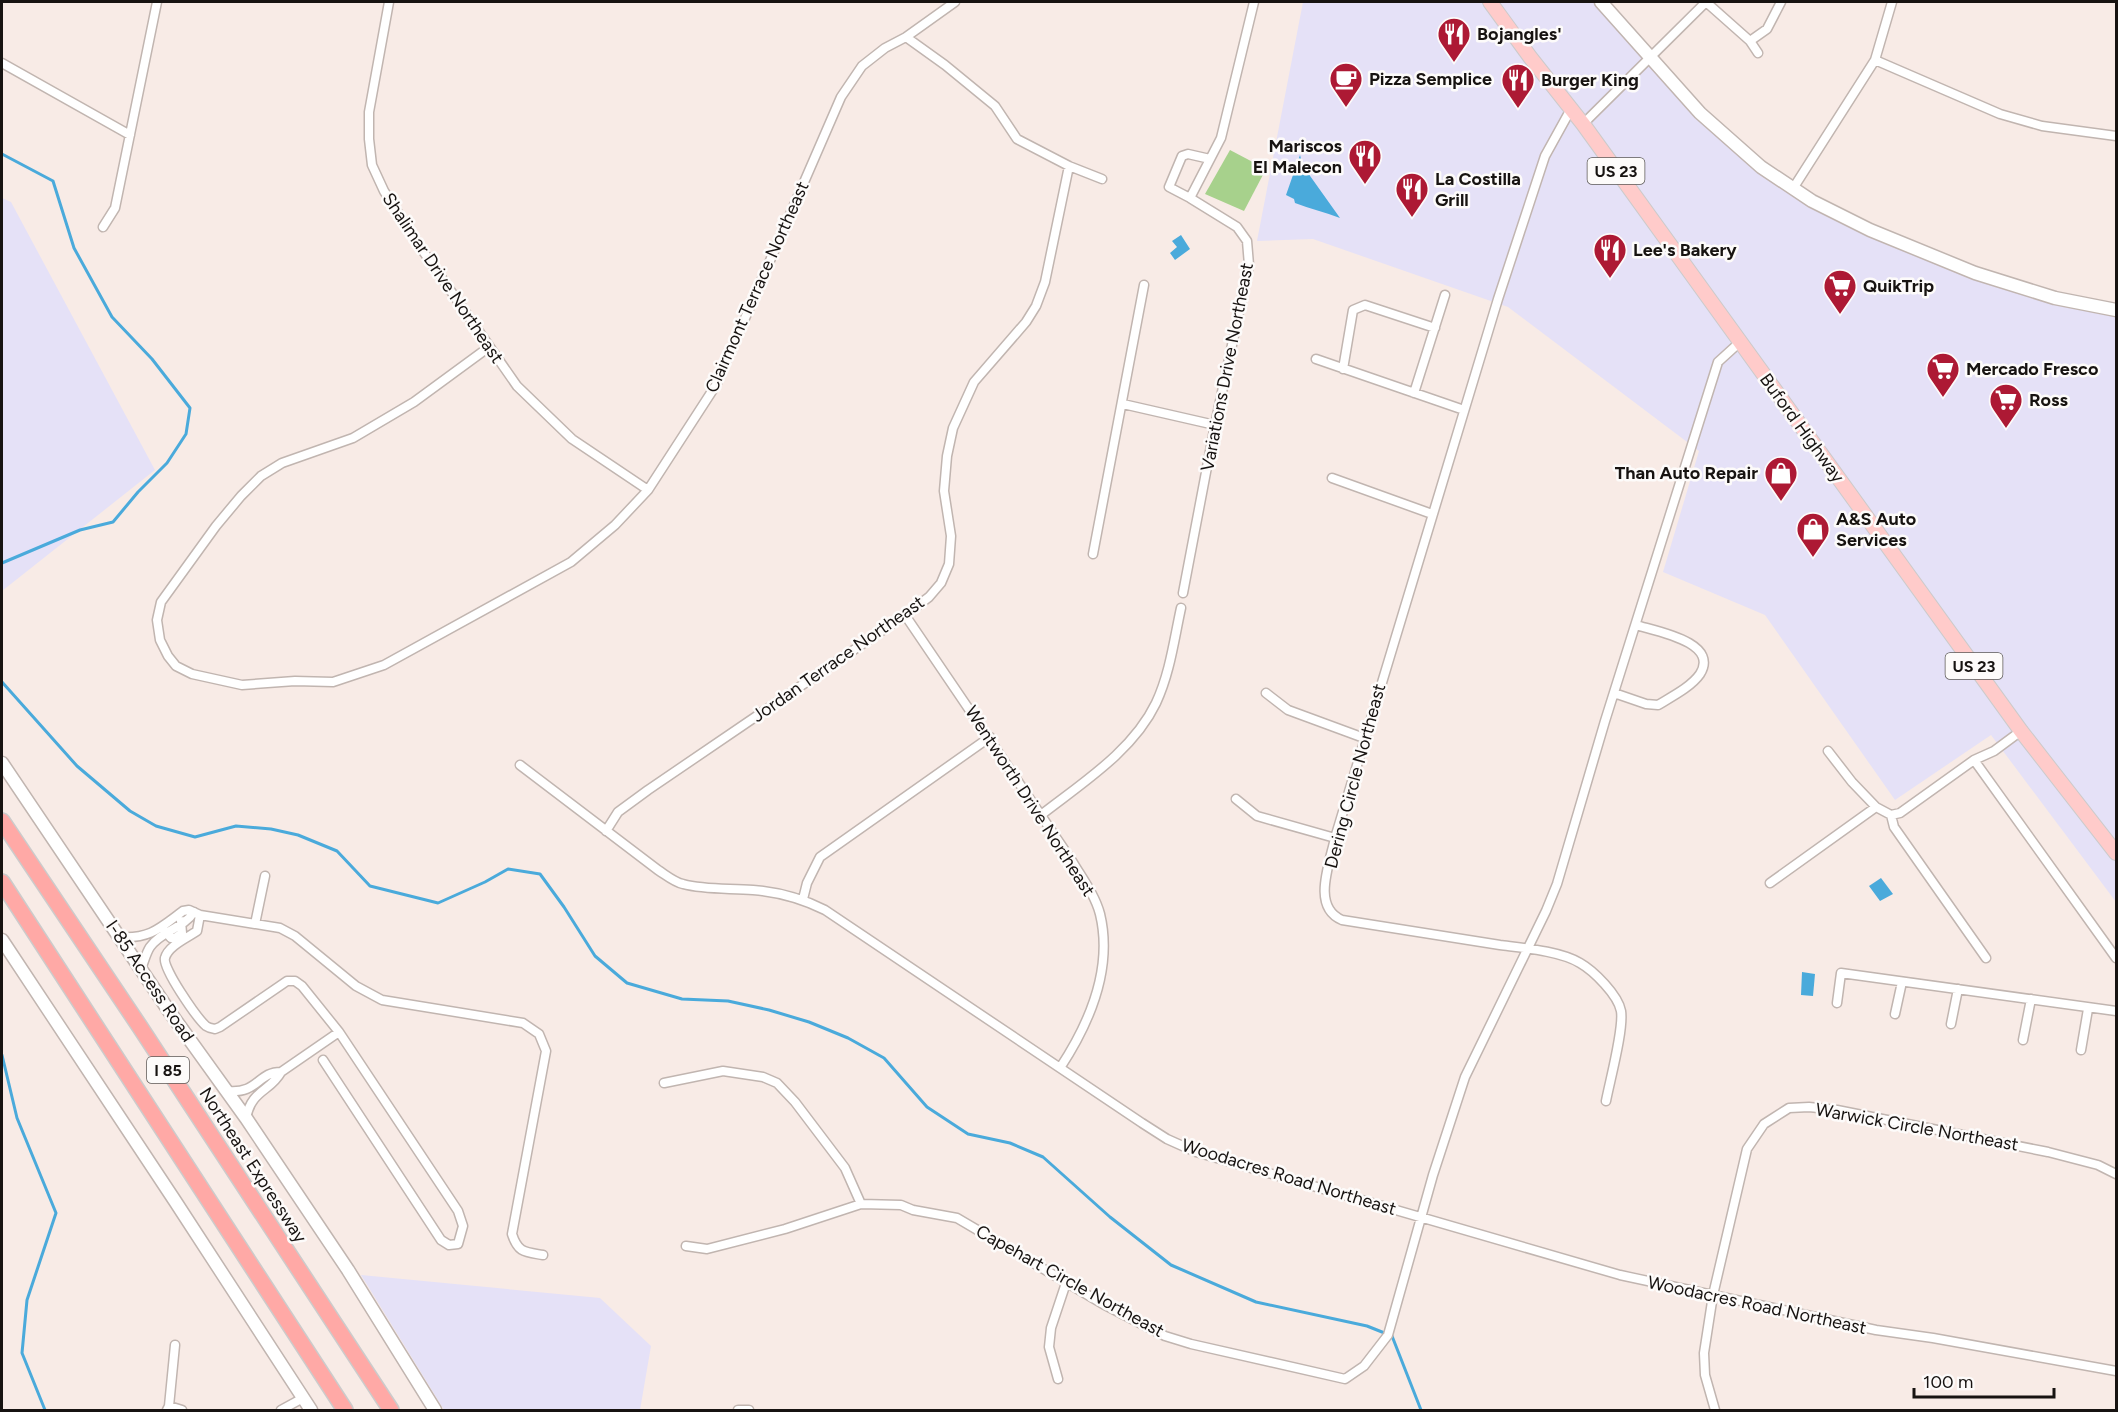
<svg xmlns="http://www.w3.org/2000/svg" width="2118" height="1412" font-family="Figtree,sans-serif">
  <style>
    .commercial { fill: #e5e1f7 }
    .green { fill: #a7d18c }
    .water { fill: #4aaadb }
    .lines { fill: none; stroke-linecap: round; stroke-linejoin: round }
    .stream { stroke: #4aaadb; stroke-width: 3 }
    .minor-casing { stroke: #c1b5b0; stroke-width: 11 }
    .secondary-casing { stroke: #c1b5b0; stroke-width: 15 }
    .primary-casing { stroke: #cccbcb; stroke-width: 16 }
    .motorway-casing { stroke: #cccbcb; stroke-width: 18 }
    .minor { stroke: #fff; stroke-width: 8 }
    .secondary { stroke: #fff; stroke-width: 12 }
    .primary { stroke: #ffcbca; stroke-width: 14 }
    .motorway { stroke: #ffa9a6; stroke-width: 15 }
    .labels { text-anchor: middle; stroke-width: 5; stroke-linejoin: round; paint-order: stroke }
    .shield { fill: #fdfbfa; stroke: #5c5957; stroke-width: 1.5 }
    .shield-label { font-size: 16px; font-weight: bold; fill: #171311 }
    .poi-label { font-size: 18px; font-weight: bold; fill: #171311; stroke: #fdfbfa; text-anchor: start }
    .street-label { font-size: 18px; fill: #171311; stroke: #fdfbfa }
  </style>
  <rect width="100%" height="100%" fill="#f8ebe6"/>
  <path class="commercial" d="M1303,2H1604L1700,113L1789,185L1871,227L1965,266L2116,310V902L1991,735L1895,800L1765,615L1663,572L1699,451L1508,307L1313,239L1257,241Z
    M2,198L11,202L155,470L2,591Z
    M361,1275L600,1298L651,1346L640,1410H444Z"/>
  <path class="green" d="M1230,150L1266,169L1244,211L1205,194Z"/>
  <path class="water" d="M1300,155L1303,166L1340,218C1325,212 1310,209 1295,203L1294,199L1286,195Z
    M1181,235L1190,249L1175,260L1170,253L1177,247L1172,241Z
    M1881,878L1893,894L1880,901L1869,886Z
    M1802,972L1815,974L1813,996L1801,995Z"/>
  <g class="lines">
    <path class="stream" d="M2,154L53,181L74,248L112,317L152,359L190,408L186,434L167,463L138,492L113,522L80,530L2,563
      M2,682L77,766L130,811L156,826L195,837L236,826L271,829L298,835L337,851L370,886L438,903L485,882L508,869L540,874L564,907L595,956L627,983L682,999L728,1001L769,1010L809,1022L848,1038L884,1058L927,1107L968,1134L1010,1143L1043,1157L1110,1217L1171,1265L1256,1302L1367,1326L1392,1336L1421,1410
      M2,1055L17,1118L56,1213L27,1300L22,1353L45,1410"/>
    <defs>
      <path id="minor" d="M389,2L369,112V139L372,165L384,191L416,241L517,386L572,439L648,490
        M906,37L945,65L995,106L1017,139L1069,166L1102,179
        M1750,41L1758,53
        M1875,60L2000,114L2042,126L2116,136
        M2,63L130,135
        M1571,109L1545,156L1498,299L1335,838C1330,863 1311,907 1342,920C1395,928 1447,937 1500,945C1523,948 1560,951 1580,963C1594,971 1618,995 1621,1011C1624,1029 1610,1080 1606,1101
        M1583,124L1706,2L1750,41L1767,29L1781,2
        M1794,187L1875,60L1892,2
        M1190,198L1169,187L1182,156L1188,154L1210,159
        M103,227L115,208L157,2
        M489,347L414,402L353,438L282,463L261,476L241,496L216,526L161,602L157,620L160,640L168,656L176,666L192,674L242,685L295,681L333,682L384,665L571,562L615,525L648,490L716,385L841,97L862,66L885,48L906,37L955,2
        M1316,359L1464,410
        M1343,369L1353,310L1365,305L1435,328
        M1414,393L1445,295
        M1123,404L1215,425
        M1332,478L1432,514
        M1093,554L1144,285
        M1183,593L1215,425L1249,265L1247,241L1237,227L1190,198L1221,138L1254,2
        M905,615L1072,861C1082,878 1095,895 1100,914C1113,968 1089,1024 1060,1068
        M1266,693L1288,710L1364,738
        M1614,693L1646,704L1658,705C1671,697 1691,687 1700,674C1720,642 1655,631 1636,625
        M1828,751L1852,782L1876,807
        M1974,760L2116,958
        M520,765L658,870C666,875 674,882 683,884C705,890 730,888 753,890C779,892 801,898 825,910L1142,1123L1167,1139L1196,1152L1620,1275L1876,1330L1933,1338L2116,1371
        M1236,799L1257,816L1335,838
        M1041,815C1082,783 1133,751 1156,703C1170,673 1174,640 1181,608
        M1891,815L1894,827L1986,958
        M606,831L618,812L648,790L905,615L929,597L941,583L949,564L951,536L944,491L947,456L953,428L974,382L1026,322L1036,306L1045,282L1069,166
        M1770,883L1876,807L1891,815L1900,813L1974,760L1994,751L2021,731
        M803,899L807,883L820,857L990,737
        M200,915L197,931C187,938 168,946 165,958C162,968 197,1018 206,1026C209,1028 210,1028 215,1029L220,1027L287,981H295L302,986L339,1032
        M255,924L265,876
        M164,930L171,938H175L182,933L181,921
        M120,937C150,939 160,928 183,911L189,910L200,915L280,928L295,936L356,986L382,1000L523,1023L539,1034L546,1051L512,1234C518,1253 525,1252 543,1255
        M141,969C144,962 146,953 150,947C161,931 184,928 194,912
        M1837,1003L1841,973L2116,1011
        M1895,1014L1902,982
        M1951,1024L1958,989
        M2023,1040L2031,999
        M2081,1050L2088,1009
        M664,1083L723,1071L763,1077L777,1083L795,1102L845,1168L861,1204
        M227,1091C259,1094 257,1072 281,1072
        M246,1118C252,1089 270,1092 281,1072L339,1032L458,1211L463,1226L458,1244L449,1245L441,1240L323,1060
        M686,1246L707,1249L785,1229L861,1204L901,1205L913,1210L957,1218L1103,1304L1165,1336L1191,1344L1345,1379L1364,1366L1388,1335L1433,1175L1465,1077L1546,911L1557,884L1605,721L1718,362L1740,342
        M1058,1379L1049,1347L1051,1328L1066,1283
        M169,1406L175,1345
        M167,1410L169,1406L182,1410
        M281,1410L303,1398
        M738,1410H749
        M1715,1410L1705,1375L1704,1353L1713,1295L1747,1149L1764,1124L1789,1108L1809,1107L1837,1110L2048,1152L2098,1165L2116,1174"/>
      <path id="secondary" d="M1601,2L1700,113L1761,167L1812,201L1870,230L1975,273L2055,298L2116,310
        M2,763L169,1011L246,1118L348,1270L435,1410
        M2,940L175,1201L311,1410"/>
      <path id="primary" d="M1490,2L1530,57L1583,124L2021,731L2116,853"/>
      <path id="motorway" d="M2,821L140,1027L391,1410
        M2,882L345,1410"/>
    </defs>
    <use href="#minor" class="minor-casing"/>
    <use href="#secondary" class="secondary-casing"/>
    <use href="#primary" class="primary-casing"/>
    <use href="#motorway" class="motorway-casing"/>
    <use href="#minor" class="minor"/>
    <use href="#secondary" class="secondary"/>
    <use href="#primary" class="primary"/>
    <use href="#motorway" class="motorway"/>
  </g>
  <defs>
    <symbol id="restaurant-pin" viewBox="-11 -11 22 30"><path d="M0 17L-7.5 6A9.5 9.5 0 1 1 7.5 6Z" fill="#ad1934" stroke="#fdfbfa"/><path d="M-5-6h1v4h1v-4h1v4h1v-4h1v5L-1.5 .5V6h-2V.5L-5-1ZM5-6V6H3V1.5H1.5Q1.5-4 5-6Z" fill="#fff"/></symbol>
    <symbol id="cafe-pin" viewBox="-11 -11 22 30"><path d="M0 17L-7.5 6A9.5 9.5 0 1 1 7.5 6Z" fill="#ad1934" stroke="#fdfbfa"/><path d="M-5.5-4.5H6V0H3Q3 3.5 0 3.5H-2.5Q-5.5 3.5-5.5 0ZM3-3.2v2h1.7v-2ZM-6 4.5H4V6H-6Z" fill="#fff"/></symbol>
    <symbol id="supermarket-pin" viewBox="-11 -11 22 30"><path d="M0 17L-7.5 6A9.5 9.5 0 1 1 7.5 6Z" fill="#ad1934" stroke="#fdfbfa"/><path d="M-6-5.5h2.5l.6 2H6L4.5 2H-2.5L-4.4-4H-6ZM-1.5 3.2a1.3 1.3 0 1 0 .1 0ZM3 3.2a1.3 1.3 0 1 0 .1 0Z" fill="#fff"/></symbol>
    <symbol id="shop-pin" viewBox="-11 -11 22 30"><path d="M0 17L-7.5 6A9.5 9.5 0 1 1 7.5 6Z" fill="#ad1934" stroke="#fdfbfa"/><path d="M-5-2.5h2.3a2.7 3.5 0 0 1 5.4 0H5L5.5 6h-11ZM-1.5-2.5h3a1.5 2.3 0 0 0-3 0Z" fill="#fff"/></symbol>
  </defs>
  <g fill-rule="evenodd">
    <use href="#restaurant-pin" x="1435" y="15" width="38" height="52"/>
    <use href="#cafe-pin" x="1327" y="60" width="38" height="52"/>
    <use href="#restaurant-pin" x="1499" y="61" width="38" height="52"/>
    <use href="#restaurant-pin" x="1346" y="137" width="38" height="52"/>
    <use href="#restaurant-pin" x="1393" y="170" width="38" height="52"/>
    <use href="#restaurant-pin" x="1591" y="231" width="38" height="52"/>
    <use href="#supermarket-pin" x="1821" y="267" width="38" height="52"/>
    <use href="#supermarket-pin" x="1924" y="350" width="38" height="52"/>
    <use href="#supermarket-pin" x="1987" y="381" width="38" height="52"/>
    <use href="#shop-pin" x="1762" y="454" width="38" height="52"/>
    <use href="#shop-pin" x="1794" y="510" width="38" height="52"/>
  </g>
  <g class="labels">
    <g class="shield">
      <rect x="1587.5" y="158" width="57" height="26" rx="4.5"/>
      <rect x="1945.5" y="653" width="57" height="26" rx="4.5"/>
      <rect x="147" y="1057" width="42" height="26" rx="4.5"/>
    </g>
    <g class="shield-label">
      <text x="1616" y="177">US 23</text>
      <text x="1974" y="672">US 23</text>
      <text x="168" y="1076">I 85</text>
    </g>
    <g class="poi-label">
      <text x="1477" y="40">Bojangles'</text>
      <text x="1369" y="85">Pizza Semplice</text>
      <text x="1541" y="86">Burger King</text>
      <text x="1342" y="152" text-anchor="end">Mariscos<tspan x="1342" dy="21">El Malecon</tspan></text>
      <text x="1435" y="185">La Costilla<tspan x="1435" dy="21">Grill</tspan></text>
      <text x="1633" y="256">Lee's Bakery</text>
      <text x="1863" y="292">QuikTrip</text>
      <text x="1966" y="375">Mercado Fresco</text>
      <text x="2029" y="406">Ross</text>
      <text x="1758" y="479" text-anchor="end">Than Auto Repair</text>
      <text x="1836" y="525">A&amp;S Auto<tspan x="1836" dy="21">Services</tspan></text>
    </g>
    <g class="street-label">
      <text transform="translate(443 278) rotate(56)" y="6">Shalimar Drive Northeast</text>
      <text transform="translate(757 287) rotate(-66)" y="6">Clairmont Terrace Northeast</text>
      <text transform="translate(1227 367) rotate(-79)" y="6">Variations Drive Northeast</text>
      <text transform="translate(1802 428) rotate(54)" y="6">Buford Highway</text>
      <text transform="translate(838 659) rotate(-35)" y="6">Jordan Terrace Northeast</text>
      <text transform="translate(1355 776) rotate(-75)" y="6">Dering Circle Northeast</text>
      <text transform="translate(1030 801) rotate(57)" y="6">Wentworth Drive Northeast</text>
      <text transform="translate(150 981) rotate(56)" y="6">I-85 Access Road</text>
      <text transform="translate(1917 1127) rotate(10)" y="6">Warwick Circle Northeast</text>
      <text transform="translate(253 1165) rotate(57)" y="6">Northeast Expressway</text>
      <text transform="translate(1289 1177) rotate(17)" y="6">Woodacres Road Northeast</text>
      <text transform="translate(1070 1281) rotate(29)" y="6">Capehart Circle Northeast</text>
      <text transform="translate(1757 1305) rotate(12)" y="6">Woodacres Road Northeast</text>
    </g>
  </g>
  <rect width="2118" height="1412" fill="none" stroke="#171311" stroke-width="6"/>
  <path d="M1914 1388v9h140v-9" fill="none" stroke="#171311" stroke-width="3"/>
  <text x="1923" y="1388" font-size="18" fill="#171311" stroke="#fdfbfa" stroke-width="4.5" paint-order="stroke">100 m</text>
</svg>
